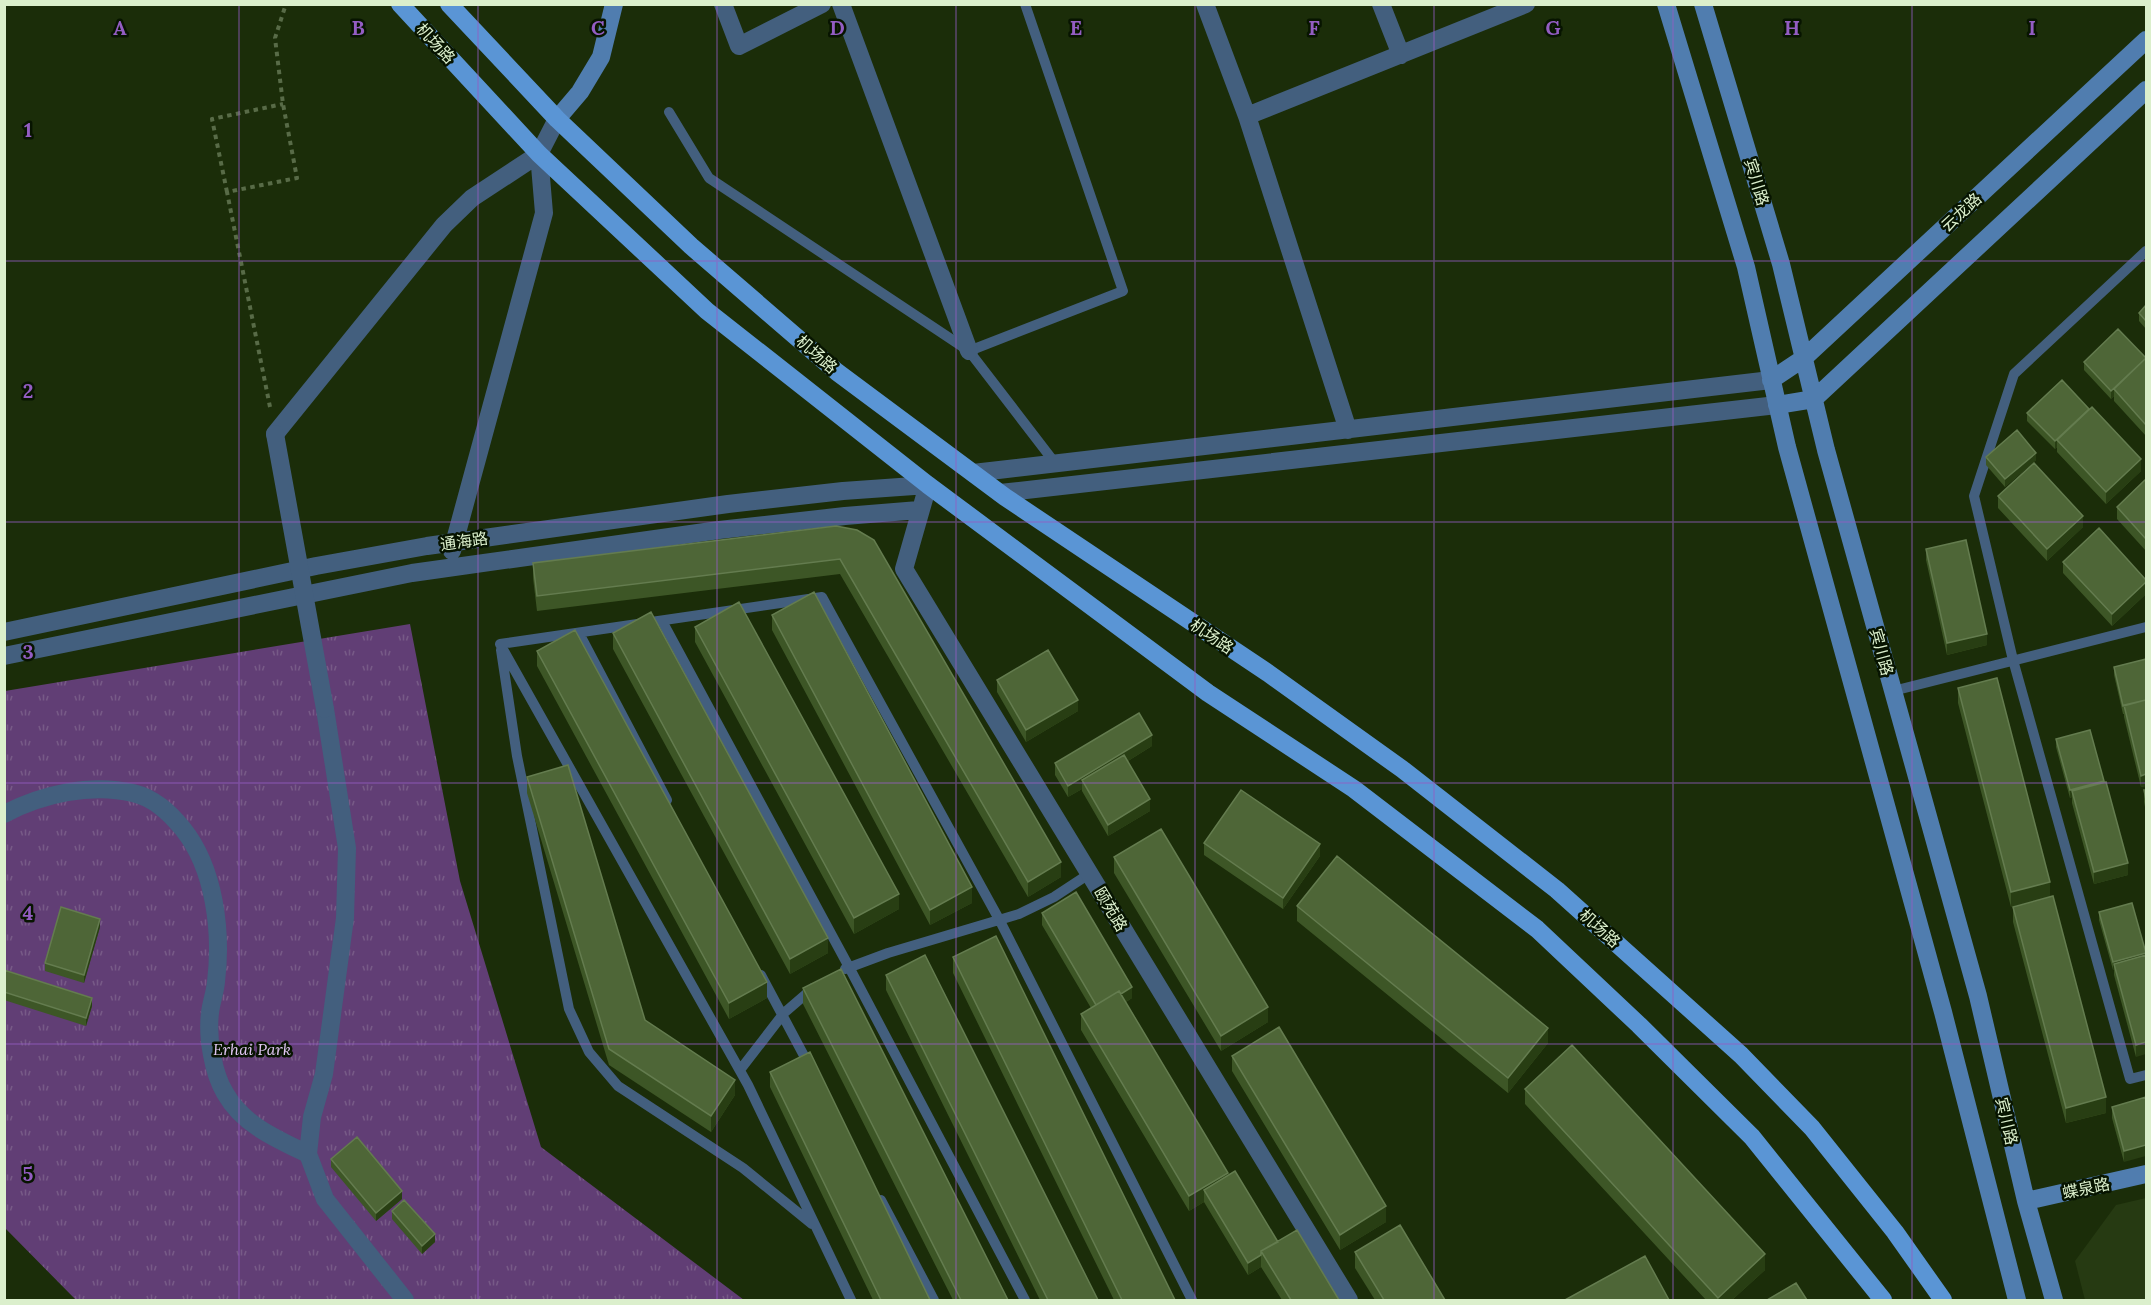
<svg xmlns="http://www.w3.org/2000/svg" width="2151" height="1305" font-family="Lora,'Noto Sans SC',serif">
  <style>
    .built { fill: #263a12 }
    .park { fill: url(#park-tufts) }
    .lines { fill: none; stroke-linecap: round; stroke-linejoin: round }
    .path { stroke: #586b47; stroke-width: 4; stroke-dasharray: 4.5 4.5; stroke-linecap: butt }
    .lane { stroke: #435f7e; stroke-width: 10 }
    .street { stroke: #435f7e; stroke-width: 18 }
    .secondary { stroke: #507daf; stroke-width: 18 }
    .primary { stroke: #5a95d5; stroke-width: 18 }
    .street-bridge { stroke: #435f7e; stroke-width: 18 }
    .wall { fill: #3d5626 }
    .shaded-wall { fill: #283e13 }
    .building { fill: #4e6637; stroke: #647c4f; stroke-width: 1.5 }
    .grid { fill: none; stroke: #935dc2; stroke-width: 1.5; stroke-opacity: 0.55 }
    .labels { text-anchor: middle; stroke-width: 5; stroke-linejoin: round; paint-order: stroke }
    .street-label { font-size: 16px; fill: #dbefcc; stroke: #071400 }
    .park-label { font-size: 16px; font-style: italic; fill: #e0c6f2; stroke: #071400 }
    .grid-label { font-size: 20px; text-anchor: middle; font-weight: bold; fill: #935dc2; stroke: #071400; stroke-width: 5; stroke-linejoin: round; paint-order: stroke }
  </style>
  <defs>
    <pattern id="park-tufts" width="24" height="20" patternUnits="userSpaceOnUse" patternTransform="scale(1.5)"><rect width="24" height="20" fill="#613e75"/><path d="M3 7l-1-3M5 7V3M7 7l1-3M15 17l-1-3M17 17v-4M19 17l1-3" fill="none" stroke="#775a87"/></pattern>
  </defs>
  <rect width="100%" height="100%" fill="#1b2d09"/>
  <path class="built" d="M2146,1198V1300H2085L2075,1261L2116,1205Z"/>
  <path class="park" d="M410,624L460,881L541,1147L744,1300H76L5,1228V691Z"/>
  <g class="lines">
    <path class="path" d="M227,192L212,119L283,104
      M270,407L227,192L297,178L283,104L275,38L286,4"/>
    <path class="lane" d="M669,112L709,178L969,351L1123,291L1025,4
      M2146,251L2014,374L1974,496L2013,660L2130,1079L2146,1075
      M969,351L1055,463
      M662,621L849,967L1025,1300
      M579,633L667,800
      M500,644L822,597L1000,921L1192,1300
      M500,644L748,1085L851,1300
      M501,650L517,756L569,1009L589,1052L618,1086L743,1168L812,1224
      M1893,691L2146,627
      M845,969L888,953L1019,914L1054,897L1089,874
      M761,975L810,1067
      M740,1070L784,1013L813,988
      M881,1200L934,1300"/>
    <path class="street" d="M723,4L739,46L822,4
      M841,4L969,351
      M1205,4L1247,116L1348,430
      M1381,4L1401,55
      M1247,116L1526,4
      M275,434L444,225L472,198L539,154L557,119
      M973,473L1771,380
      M1000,493L1777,405
      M452,551L544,213L539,154
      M4,632L316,566L427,546L728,504L843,491L928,485L904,569L1349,1300
      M4,656L412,573L719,530L845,516L919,510
      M325,709L347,848L345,918L324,1074L312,1117L308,1154L325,1199L405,1300
      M4,814C42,794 91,783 133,793C154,798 169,812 183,829C215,869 222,932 216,982C215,993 211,1003 210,1013C207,1037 213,1073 225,1093C243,1125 277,1139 308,1154"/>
    <path class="secondary" d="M1666,4L1746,267L1787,447L1943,1012L2017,1300
      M1703,4L1781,264L1826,450L1978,996L2026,1201L2054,1300
      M557,119L580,92L601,57L614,4
      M1771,380L1804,358L2146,40
      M1777,405L1814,399L2146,90
      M2026,1201L2146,1174"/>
    <path class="primary" d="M400,4L539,154L707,311L928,485L1208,693L1354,789L1537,929L1639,1025L1752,1137L1883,1300
      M449,4L557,119L691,246L837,372L1005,497L1268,673L1402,769L1557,890L1741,1055L1812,1128L1895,1232L1943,1300"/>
    <path class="street-bridge" d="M275,434L325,709"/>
  </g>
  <path class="wall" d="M2146,305V329L2139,321V313Z
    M2146,358V436L2114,401V396L2111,399L2084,370V362Z
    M2089,410L2141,471L2106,504L2057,452V447L2055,449L2027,421V413Z
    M1986,457L2036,460L2005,487L1986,465Z
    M2146,479V551L2117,519V507Z
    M1998,496L2083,527L2047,561L1998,508Z
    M874,540L1061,877L1028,897L840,574L537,611L533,578V563Z
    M1926,549L1987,645L1947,655L1926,560Z
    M2063,562L2146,580V594L2112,626L2063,573Z
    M772,615L972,903L930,925L772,630Z
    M695,627L899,909L854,934L695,642Z
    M613,633L828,953L790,974L613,649Z
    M537,651L767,998L729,1019L537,666Z
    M2146,659V786L2141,787L2124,717V714H2123L2114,675V667Z
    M997,680L1078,711L1026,742L997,692Z
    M1958,688L2050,882L2011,907L1958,703Z
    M2056,739L2104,782L2128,875L2094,884L2072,803V797L2070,798L2056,747Z
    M1152,746L1128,761L1150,811L1108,836L1082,791V789L1068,797L1055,775V763Z
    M527,777L645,1020L735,1095L711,1132L609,1065L527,793Z
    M2144,790H2146V812L2144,802Z
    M1204,843L1320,856L1283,909L1204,855Z
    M1114,857L1268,1022L1221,1051L1114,873Z
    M2132,903L2146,955L2136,1057L2114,975V970H2113L2099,920V912Z
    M1297,906L1548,1043L1508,1093L1297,921Z
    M2013,907L2106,1113L2066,1123L2013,922Z
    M1042,913L1132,998L1126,1002L1228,1176L1278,1241L1339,1300H1282L1261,1267L1248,1275L1204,1202L1189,1211L1081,1030V1014L1091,1008L1042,925Z
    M100,927L84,983L45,971V963Z
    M953,957L1175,1300H1114L953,973Z
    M4,970L92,1006L86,1026L4,1000Z
    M886,975L1098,1300H1040L886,990Z
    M803,988L1008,1300H953L803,1004Z
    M1232,1056L1386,1222L1340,1250L1232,1071Z
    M770,1072L930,1300H873L770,1087Z
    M1525,1089L1765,1270L1732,1300H1706L1525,1104Z
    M2146,1097L2124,1162L2112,1118V1107Z
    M331,1159L402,1199L376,1221L331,1167Z
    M392,1211L435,1242L422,1254L392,1219Z
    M1355,1252L1445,1300H1375L1355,1268Z"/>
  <path class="shaded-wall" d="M2146,358L2114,389V396L2111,399V391Z
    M2089,409V417L2057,440V447L2055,449V441Z
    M2036,453V460L2005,487V479Z
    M2141,459V471L2106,504V492Z
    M2083,516V527L2047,561V549Z
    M2146,582V594L2112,626V614Z
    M1987,634V645L1947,655V643Z
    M1078,700V711L1026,742V730Z
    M1152,735V746L1086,787L1082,780V789L1068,797V786Z
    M2146,774V786L2141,787V776Z
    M2104,781V789L2072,791V797L2070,798V790Z
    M1150,799V811L1108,836V825Z
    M1320,844V856L1283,909V898Z
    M1061,862V877L1028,897V882Z
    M2128,863V875L2094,884V872Z
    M2050,882V897L2011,907V892Z
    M972,887V903L930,925V910Z
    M899,894V909L854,934V918Z
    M100,919V927L84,983V975Z
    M828,938V953L790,974V959Z
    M2146,953V961L2114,964V970H2113V962Z
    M767,982V998L729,1019V1003Z
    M1132,987V998L1098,1019V1007Z
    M92,998V1006L86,1026V1018Z
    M1268,1007V1022L1221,1051V1036Z
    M1548,1028V1043L1508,1093V1078Z
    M2146,1042V1054L2136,1057V1045Z
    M735,1080V1095L711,1132V1116Z
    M2106,1097V1113L2066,1123V1108Z
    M2146,1145V1156L2124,1162V1151Z
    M1228,1173V1188L1204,1190V1202L1189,1211V1196Z
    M402,1191V1199L376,1221V1213Z
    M1386,1206V1222L1340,1250V1235Z
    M435,1234V1242L422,1254V1246Z
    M1765,1254V1270L1732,1300H1718V1298Z
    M1261,1255V1267L1248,1275V1263Z"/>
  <path class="building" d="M2146,305V321L2139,313Z
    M2118,329L2146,358L2111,391L2084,362Z
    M2146,358V425L2114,389Z
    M2062,380L2089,409L2055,441L2027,413Z
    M2092,407L2141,459L2106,492L2057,440Z
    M2017,430L2036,453L2005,479L1986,457Z
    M2034,463L2083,516L2047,549L1998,496Z
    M2146,479V539L2117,507Z
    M836,526L857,530L874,540L1061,862L1028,882L840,559L537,596L533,563Z
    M2099,528L2146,580V582L2112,614L2063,562Z
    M1966,540L1987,634L1947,643L1926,549Z
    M814,592L972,887L930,910L772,615Z
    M739,602L899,894L854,918L695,627Z
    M651,612L828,938L790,959L613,633Z
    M575,630L767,982L729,1003L537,651Z
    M1048,650L1078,700L1026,730L997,680Z
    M2146,659V700L2123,706L2114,667Z
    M1997,678L2050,882L2011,892L1958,688Z
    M2146,700V774L2141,776L2124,705Z
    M1139,713L1152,735L1068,786L1055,763Z
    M2090,730L2104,781L2070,790L2056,739Z
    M1124,755L1150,799L1108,825L1082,780Z
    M568,765L645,1020L735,1080L711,1116L609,1049L527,777Z
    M2106,782L2128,863L2094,872L2072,791Z
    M1241,790L1320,844L1283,898L1204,843Z
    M2144,790H2146V800Z
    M1161,829L1268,1007L1221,1036L1114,857Z
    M1337,856L1548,1028L1508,1078L1297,906Z
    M1076,892L1132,987L1121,994L1119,991L1096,1005L1042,913Z
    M2053,896L2106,1097L2066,1108L2013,907Z
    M2132,903L2146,953L2113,962L2099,912Z
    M61,907L100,919L84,975L45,963Z
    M996,936L1175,1300H1122L953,957Z
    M925,955L1098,1300H1048L886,975Z
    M2146,955V1042L2136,1045L2114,964Z
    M841,969L1008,1300H961L803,988Z
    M4,970L92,998L86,1018L4,992Z
    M1119,991L1228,1173L1189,1196L1081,1014Z
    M1279,1027L1386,1206L1340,1235L1232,1056Z
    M1572,1045L1765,1254L1718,1298L1525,1089Z
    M810,1052L930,1300H881L770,1072Z
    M2146,1097V1145L2124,1151L2112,1107Z
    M357,1137L402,1191L376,1213L331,1159Z
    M1235,1171L1278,1242L1261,1251V1255L1248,1263L1204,1190Z
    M404,1200L435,1234L422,1246L392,1211Z
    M1400,1225L1445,1300H1384L1355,1252Z
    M1297,1230L1339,1300H1291L1261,1251Z
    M1645,1256L1669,1300H1565Z
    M1796,1283L1807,1300H1767Z"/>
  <path class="grid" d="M239,4V1300M478,4V1300M717,4V1300M956,4V1300M1195,4V1300M1434,4V1300M1673,4V1300M1912,4V1300M4,261H2146M4,522H2146M4,783H2146M4,1044H2146"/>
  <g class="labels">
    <g class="street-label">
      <text transform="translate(436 43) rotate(47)" y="6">机场路</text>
      <text transform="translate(1757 182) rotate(73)" y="6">宾川路</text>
      <text transform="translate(1961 212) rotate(-43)" y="6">云龙路</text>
      <text transform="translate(817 354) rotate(41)" y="6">机场路</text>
      <text transform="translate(464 541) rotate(-8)" y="6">通海路</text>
      <text transform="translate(1212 636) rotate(34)" y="6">机场路</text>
      <text transform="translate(1882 652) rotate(75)" y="6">宾川路</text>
      <text transform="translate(1111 909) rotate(59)" y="6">颐苑路</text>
      <text transform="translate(1600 928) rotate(42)" y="6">机场路</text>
      <text transform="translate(2007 1121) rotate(77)" y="6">宾川路</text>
      <text transform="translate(2086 1188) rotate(-12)" y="6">蝶泉路</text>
    </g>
    <g class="park-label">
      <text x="252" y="1055">Erhai Park</text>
    </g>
  </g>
  <g class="grid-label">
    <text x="120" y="35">A</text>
    <text x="358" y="35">B</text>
    <text x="598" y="35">C</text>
    <text x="837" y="35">D</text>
    <text x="1076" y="35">E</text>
    <text x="1314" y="35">F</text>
    <text x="1553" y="35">G</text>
    <text x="1792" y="35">H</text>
    <text x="2032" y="35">I</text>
    <text x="28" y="137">1</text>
    <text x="28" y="398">2</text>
    <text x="28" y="659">3</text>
    <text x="28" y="920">4</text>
    <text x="28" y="1181">5</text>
  </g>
  <rect width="2151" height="1305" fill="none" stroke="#dbefcc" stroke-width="12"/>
</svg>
